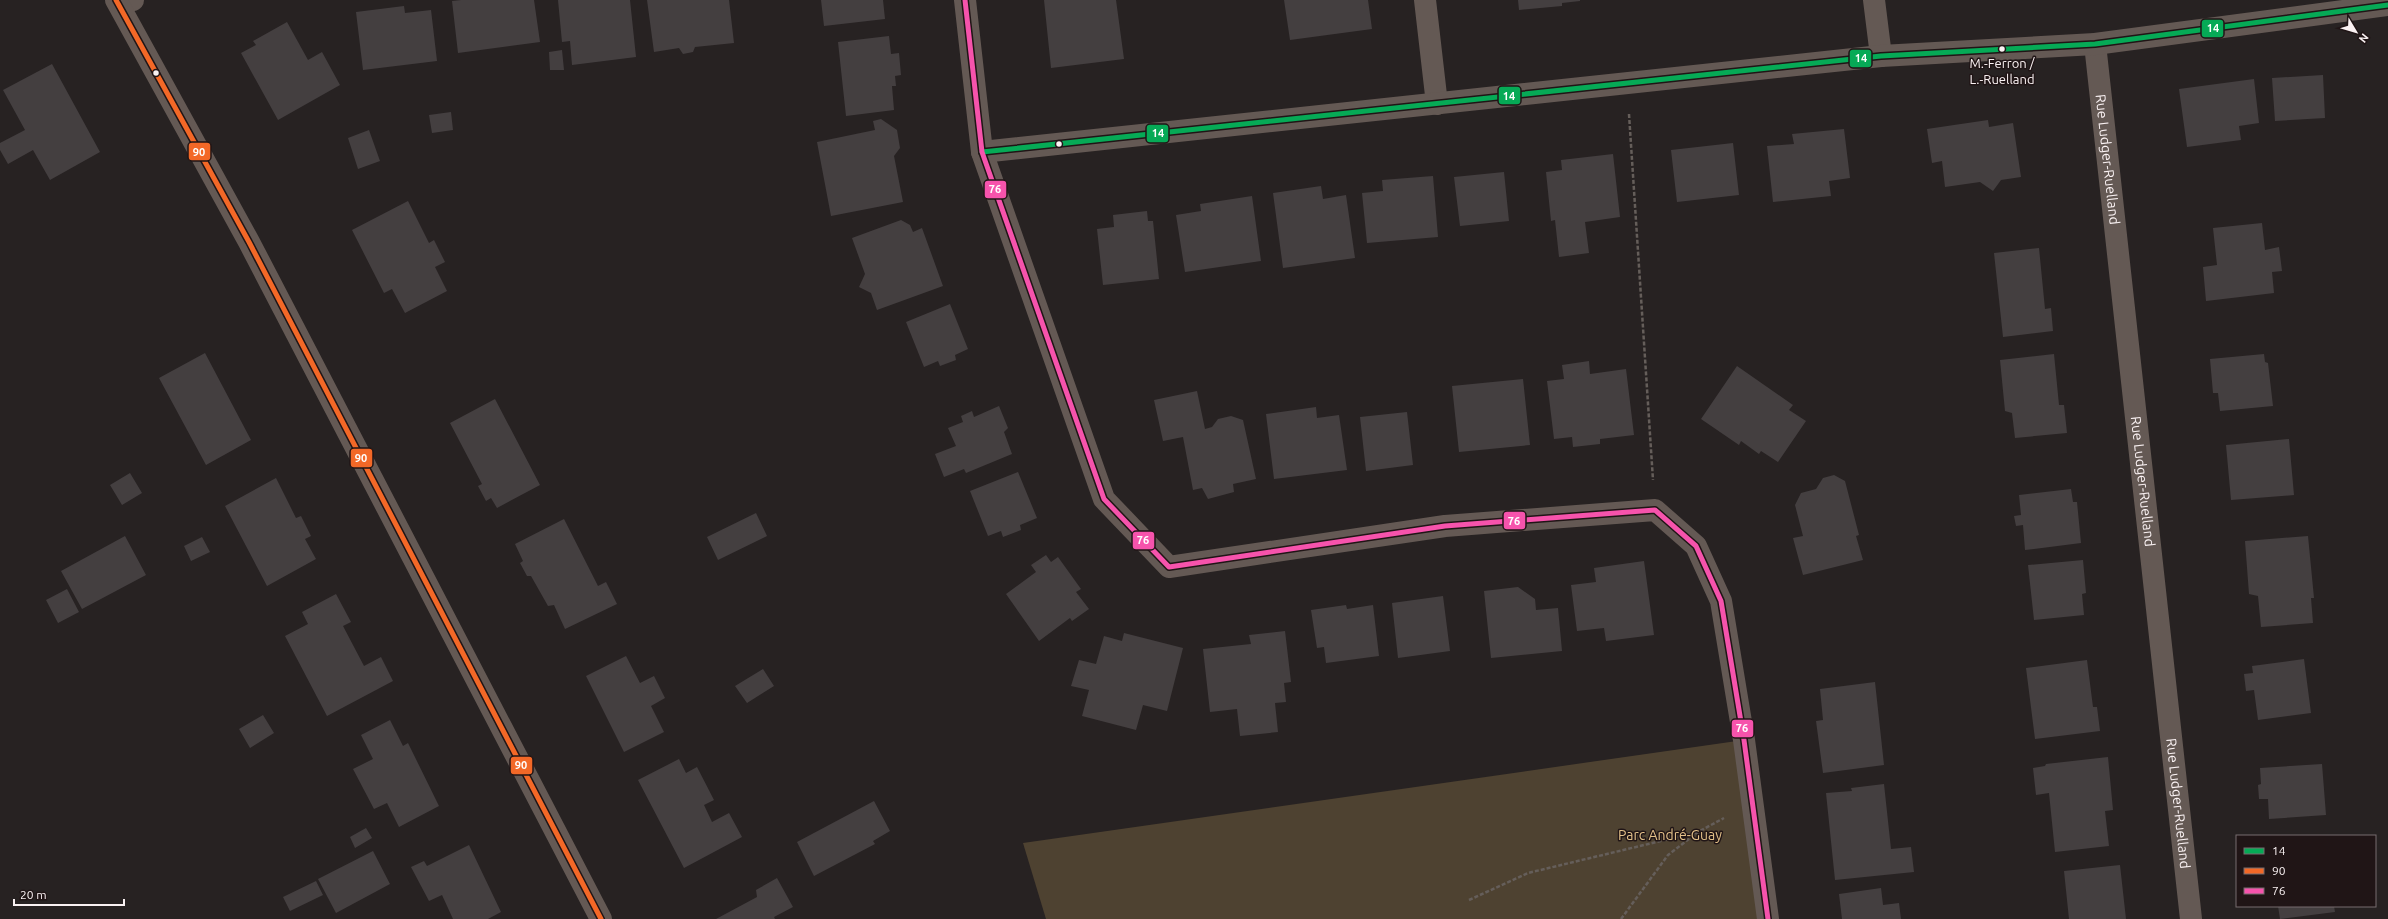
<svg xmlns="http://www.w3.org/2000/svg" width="2388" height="919" font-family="Ubuntu,sans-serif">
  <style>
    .green { fill: #4e4231 }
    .building { fill: #443f40 }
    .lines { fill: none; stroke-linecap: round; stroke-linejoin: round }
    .path { stroke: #655e5a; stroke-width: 2.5; stroke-dasharray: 4 2; stroke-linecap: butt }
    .minor { stroke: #645954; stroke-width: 22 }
    .tertiary { stroke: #645954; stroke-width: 22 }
    .bus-1-casing { stroke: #201516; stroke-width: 8 }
    .bus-2-casing { stroke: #201516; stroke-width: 8 }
    .bus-3-casing { stroke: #201516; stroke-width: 8 }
    .bus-1 { stroke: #06aa56; stroke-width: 5 }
    .bus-2 { stroke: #f36827; stroke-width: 5 }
    .bus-3 { stroke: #f653ac; stroke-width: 5 }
    .bus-dot { fill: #faf2f3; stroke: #201516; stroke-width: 1.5 }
    .labels { text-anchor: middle; stroke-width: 3; stroke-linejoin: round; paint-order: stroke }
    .bus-label { font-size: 13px; fill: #faf2f3; stroke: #201516 }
    .street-label { font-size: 14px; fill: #faf2f3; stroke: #201516 }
    .park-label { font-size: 14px; fill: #e5c28a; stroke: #201516 }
    .line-badge { stroke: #201516; stroke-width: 1.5 }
    .badge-label { font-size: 11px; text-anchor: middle; font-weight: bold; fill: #fff }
  </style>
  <rect width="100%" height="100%" fill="#272222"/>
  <path class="green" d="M1744,740L1768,919H1046L1023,843Z"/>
  <path class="building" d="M461,0H534L540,42L458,53L452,1Z
    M558,0H630L636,57L572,65L570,41L562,42Z
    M647,0H729L734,43L695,47L693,52L683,54L679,48L654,52Z
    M821,0H883L885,19L824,26Z
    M1044,0H1116L1124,59L1051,68Z
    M1284,0H1368L1372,29L1290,40Z
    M1518,0H1580V1L1562,3V6L1519,10Z
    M404,6L405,13L431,10L437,61L363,70L356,12Z
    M287,22L308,60L322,52L340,85L278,120L241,53L256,45L253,41Z
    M889,36L891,54L899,53L901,75L895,76L896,86H892L894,110L846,116L838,42Z
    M562,50L564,70H550L549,52Z
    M52,64L100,152L50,180L33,150L8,164L0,150V143L25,130L3,90Z
    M2323,75L2325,118L2275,121L2272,78Z
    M2254,79L2259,123L2239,126L2241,140L2187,147L2179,89Z
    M451,112L453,130L432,133L429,115Z
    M881,119L897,130L900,148L894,156L903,202L831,216L817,142L875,130L873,121Z
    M1988,120L1989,127L2013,123L2021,177L2001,180L1993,191L1980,182L1945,187L1942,161L1932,163L1927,129Z
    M1844,129L1850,178L1829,181L1831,196L1773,202L1767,146L1794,144L1792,134Z
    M369,130L380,161L358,169L348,138Z
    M1733,143L1739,195L1677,202L1671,150Z
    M1613,154L1620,217L1585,222L1589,253L1559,257L1555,220L1551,221L1546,172L1562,170L1561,160Z
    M1504,172L1509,221L1460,226L1454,177Z
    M1433,176L1438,237L1367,243L1362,193L1383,191L1382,180Z
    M1321,186L1323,199L1346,195L1355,258L1283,268L1273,193Z
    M1252,196L1261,261L1185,272L1176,215L1201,211L1200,204Z
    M408,201L429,243L434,240L445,262L435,267L447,291L405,313L392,289L384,293L352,230Z
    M1147,211L1148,221H1153L1159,279L1103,285L1097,229L1114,227L1113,215Z
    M901,220L910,225L913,232L922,228L943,286L877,310L871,293L859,287L865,274L852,238Z
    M2262,223L2265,250L2279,247L2282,271L2272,272L2274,293L2206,301L2203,267L2217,265L2213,228Z
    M2039,248L2045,309L2051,308L2053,331L2003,337L1994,253Z
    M950,304L968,349L955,355L956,360L940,366L938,361L924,367L906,322Z
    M205,353L251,440L206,465L159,378Z
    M2054,354L2059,405H2064L2067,433L2015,438L2012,413L2005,411L2000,360Z
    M2264,354L2265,362L2268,363L2273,406L2220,411L2218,393H2213L2210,359Z
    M1589,361L1590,374L1626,369L1634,435L1600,439V444L1573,447L1572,437L1554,439L1547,381L1564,379L1562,365Z
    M1737,366L1793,405L1789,410L1806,421L1778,462L1761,451L1759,454L1741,441L1739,445L1701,419Z
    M1523,379L1530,445L1459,452L1452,386Z
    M1197,391L1205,429L1212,427L1218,419L1231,416L1243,420L1256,479L1233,484L1234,492L1208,499L1202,488L1193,490L1183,437L1163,441L1154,400Z
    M495,399L540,485L497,508L491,498L486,501L478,486L482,484L450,423Z
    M999,406L1008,428L1004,432L1012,454L966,473L964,469L944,477L935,454L956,446L948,428L963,422L961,416L972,411L974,417Z
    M1316,407L1317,418L1339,415L1347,470L1274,479L1266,414Z
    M1407,412L1413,465L1366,471L1360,417Z
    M2289,439L2294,495L2231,500L2226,445Z
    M1018,472L1037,518L1020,525L1021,530L1003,537L1001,531L988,536L970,491Z
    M130,473L142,493L122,505L110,485Z
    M1834,475L1845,481L1859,535L1856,536L1863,560L1803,575L1793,538L1803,536L1795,505L1801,493L1816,489L1823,478Z
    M276,478L296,518L301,516L311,536L305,539L316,559L267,586L225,506Z
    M2071,489L2073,502H2077L2081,543L2025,550L2023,525L2016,526L2014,516L2021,515L2019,495Z
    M756,513L767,536L718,560L707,537Z
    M564,519L598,586L606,582L617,604L565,629L554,605L548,606L531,576H527L520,563L523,561L515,544Z
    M125,536L146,575L82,609L61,571Z
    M2308,536L2314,598H2311L2313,623L2261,627L2258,596L2249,594L2245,541Z
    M202,537L210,552L191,561L184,546Z
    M1046,555L1051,562L1058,557L1081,589L1076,592L1089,609L1072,621L1070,618L1039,641L1006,594L1036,572L1031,565Z
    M2083,560L2086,593L2082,594L2084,615L2034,620L2028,565Z
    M1644,561L1654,635L1606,641L1604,628L1577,631L1571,585L1596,582L1594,568Z
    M1518,587L1535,599L1536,610L1558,608L1562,651L1491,658L1484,591Z
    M67,589L79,612L58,623L46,600Z
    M336,594L351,622L343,626L364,666L381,657L393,681L327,716L285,636L308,624L302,612Z
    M1443,596L1450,651L1398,658L1392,603Z
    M1346,605L1347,609L1373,605L1379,656L1326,663L1324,647L1317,648L1311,610Z
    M1285,631L1291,682L1284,683L1286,702L1275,703L1278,732L1240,736L1237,709L1210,712L1203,649L1251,644L1249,635Z
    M1124,633L1183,648L1167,711L1143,705L1136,730L1082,716L1089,690L1071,686L1079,660L1096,664L1104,636L1122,641Z
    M626,656L640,683L654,676L665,698L651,706L664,732L624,752L586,676Z
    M2304,659L2311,713L2258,720L2254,690L2246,691L2244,674L2253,673L2252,666Z
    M2087,660L2093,707H2097L2100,731L2035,739L2026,668Z
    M763,669L774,686L747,703L735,686Z
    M1875,682L1884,765L1823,773L1816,721L1823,720L1820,689Z
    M263,715L274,733L250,748L239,729Z
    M390,720L403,746L408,743L439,806L399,827L387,803L374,809L353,769L373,759L361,735Z
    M2108,757L2113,810L2105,811L2109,846L2055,852L2049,793L2036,795L2033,768L2045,766L2046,764Z
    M679,759L686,773L697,767L714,800L704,805L712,822L729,813L742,837L684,868L638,780Z
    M2322,764L2326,815L2269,819L2268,799H2259L2258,785L2261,784L2260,768Z
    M1884,784L1891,849L1911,847L1914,872L1835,880L1826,793L1852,791L1851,788Z
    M874,801L890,831L873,841L875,844L814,876L797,842Z
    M366,828L372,838L355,848L350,837Z
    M469,845L501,912L488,919H453L442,895L429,901L411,867L424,861L427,866Z
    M373,851L390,884L336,913L318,879Z
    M2120,865L2126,919H2069L2064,871Z
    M777,878L793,907L774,917L775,919H716L757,897L756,890Z
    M316,881L323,895L290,911L283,897Z
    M1881,888L1883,905L1899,903L1901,919H1842L1839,894Z
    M2278,906H2334L2335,912L2280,919Z"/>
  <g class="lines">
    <path class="path" d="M1629,114L1653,480
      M1469,900L1528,873L1698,832
      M1621,919L1668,855L1698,832L1724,818"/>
    <g class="minor">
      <path d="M965,0L982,152L1104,499L1169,567L1445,526L1655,510L1696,546L1721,601L1744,740L1768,919"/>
      <path d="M1425,0L1437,104"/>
      <path d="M1874,0L1881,56"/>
      <path d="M118,2L133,0"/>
      <path id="s1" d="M2095,44L2191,919"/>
      <path d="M982,152L1881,56L2095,44L2388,5"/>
    </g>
    <path class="tertiary" d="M116,0L249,242L601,919"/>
    <defs>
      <path id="bus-1" d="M982,152L1881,56L2095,44L2388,5"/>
      <path id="bus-2" d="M116,0L249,242L601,919"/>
      <path id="bus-3" d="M965,0L982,152L1104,499L1169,567L1445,526L1655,510L1696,546L1721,601L1744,740L1768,919"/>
    </defs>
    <use href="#bus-1" class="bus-1-casing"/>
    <use href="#bus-2" class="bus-2-casing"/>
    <use href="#bus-3" class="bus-3-casing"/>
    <use href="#bus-1" class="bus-1"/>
    <use href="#bus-2" class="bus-2"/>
    <use href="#bus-3" class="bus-3"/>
  </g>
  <g class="bus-dot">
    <circle cx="2002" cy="49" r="3.5"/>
    <circle cx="156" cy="73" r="3.5"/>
    <circle cx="1059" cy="144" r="3.5"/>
  </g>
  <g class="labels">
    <g class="bus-label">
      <text x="2002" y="68">M.-Ferron /<tspan x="2002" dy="16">L.-Ruelland</tspan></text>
    </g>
    <g class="street-label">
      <text dy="5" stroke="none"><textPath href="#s1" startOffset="116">Rue Ludger-Ruelland</textPath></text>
      <text dy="5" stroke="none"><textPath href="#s1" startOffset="440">Rue Ludger-Ruelland</textPath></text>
      <text dy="5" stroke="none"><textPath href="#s1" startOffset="764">Rue Ludger-Ruelland</textPath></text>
    </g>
    <g class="park-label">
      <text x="1670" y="840">Parc André-Guay</text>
    </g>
  </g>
  <g class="line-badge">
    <rect x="2201" y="19" width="23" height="19" rx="4" fill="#06aa56"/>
    <rect x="1849" y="49" width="23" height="19" rx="4" fill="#06aa56"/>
    <rect x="1498" y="86" width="23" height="19" rx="4" fill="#06aa56"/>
    <rect x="1146" y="124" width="23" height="19" rx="4" fill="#06aa56"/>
    <rect x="188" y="142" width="23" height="19" rx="4" fill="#f36827"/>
    <rect x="984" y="180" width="23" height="19" rx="4" fill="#f653ac"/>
    <rect x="350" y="448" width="23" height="20" rx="4" fill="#f36827"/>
    <rect x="1503" y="511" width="23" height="19" rx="4" fill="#f653ac"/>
    <rect x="1132" y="531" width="23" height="19" rx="4" fill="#f653ac"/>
    <rect x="1731" y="719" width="23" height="19" rx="4" fill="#f653ac"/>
    <rect x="510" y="756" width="23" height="19" rx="4" fill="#f36827"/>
  </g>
  <g class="badge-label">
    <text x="2213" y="32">14</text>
    <text x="1861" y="62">14</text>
    <text x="1509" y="100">14</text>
    <text x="1158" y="137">14</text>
    <text x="199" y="156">90</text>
    <text x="995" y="193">76</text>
    <text x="361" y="462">90</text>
    <text x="1514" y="525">76</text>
    <text x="1143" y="544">76</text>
    <text x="1742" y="732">76</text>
    <text x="521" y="769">90</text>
  </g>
  <rect x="2236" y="835" width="140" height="72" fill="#201516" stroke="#776d6e"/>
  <rect x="2244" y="848" width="20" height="6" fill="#06aa56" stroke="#776d6e"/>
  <text x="2272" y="855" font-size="12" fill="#faf2f3">14</text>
  <rect x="2244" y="868" width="20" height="6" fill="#f36827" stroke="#776d6e"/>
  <text x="2272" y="875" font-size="12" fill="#faf2f3">90</text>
  <rect x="2244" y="888" width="20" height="6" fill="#f653ac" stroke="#776d6e"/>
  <text x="2272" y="895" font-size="12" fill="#faf2f3">76</text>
  <g transform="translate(2356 32) rotate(128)" stroke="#201516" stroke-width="3" paint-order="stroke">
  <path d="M0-3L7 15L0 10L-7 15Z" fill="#faf2f3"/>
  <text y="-6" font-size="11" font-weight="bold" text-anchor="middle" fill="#faf2f3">N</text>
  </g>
  <path d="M14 899v6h110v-6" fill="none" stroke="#faf2f3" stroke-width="2"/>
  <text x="20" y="899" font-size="12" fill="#faf2f3" stroke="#201516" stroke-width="3" paint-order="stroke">20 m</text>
</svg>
